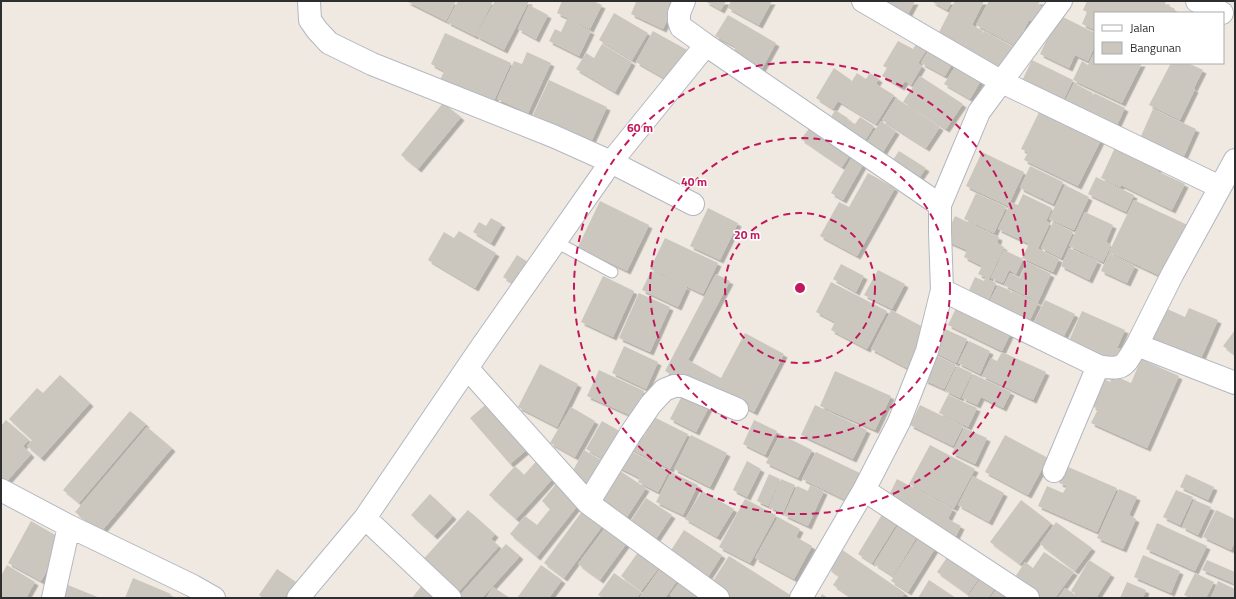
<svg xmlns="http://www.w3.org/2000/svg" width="1236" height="599" font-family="'Titillium Web',sans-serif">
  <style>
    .building { fill: #cbc7bf; filter: url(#shadow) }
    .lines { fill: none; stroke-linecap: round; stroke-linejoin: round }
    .service-casing { stroke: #b4b7c1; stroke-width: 13 }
    .minor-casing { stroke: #b4b7c1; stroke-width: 24 }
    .service { stroke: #fff; stroke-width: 11 }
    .minor { stroke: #fff; stroke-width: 22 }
    .ring { fill: none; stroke: #c2185b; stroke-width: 2; stroke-dasharray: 7 5 }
    .centre { fill: #c2185b; stroke: #fff; stroke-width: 2 }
    .ring-label { font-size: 12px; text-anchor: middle; font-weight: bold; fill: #c2185b; stroke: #fff; stroke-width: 3; stroke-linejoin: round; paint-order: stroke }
  </style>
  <defs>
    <filter id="shadow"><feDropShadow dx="3.5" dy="3.5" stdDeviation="0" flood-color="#0004"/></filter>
  </defs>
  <rect width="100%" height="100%" fill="#efe9e1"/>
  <path class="building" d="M406,1H456L446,21Z
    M458,1H493L475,36L447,22Z
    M495,1H529L504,50L476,36Z
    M562,1H593L602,5L590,29L557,13Z
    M634,1H676L663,29L631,14L636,2Z
    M705,1H726L721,10Z
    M731,1H772L759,25L728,8Z
    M883,1H915L906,18Z
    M931,1H952L947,10Z
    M955,1H984L972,25L983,31L973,51L984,31L1017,49L1002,76L936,38Z
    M989,1H1040L1038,5L1047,9L1039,25L1029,20L1016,46L976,25Z
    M1087,1H1166L1165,4L1175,9L1173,13H1095V30L1082,24L1087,12L1083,10Z
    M529,5L548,15L536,39L518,29Z
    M614,13L648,33L632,60L599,40Z
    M728,15L776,43L759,74L730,57L736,47L715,36Z
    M1059,15L1095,33V45L1088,61L1075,55L1069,68L1040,54Z
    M567,19L591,31L579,56L549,41L555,29L561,32Z
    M653,31L689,51L671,82L636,62Z
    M445,33L511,63L491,107L439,83L444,71L431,64Z
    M898,41L913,49L917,43L927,49L918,63L922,66L911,85L905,81L901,87L882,76L887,68L883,66Z
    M602,44L632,62L615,92L576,69L586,53L594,58Z
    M932,44L955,58L945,76L921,63Z
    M1095,51V63H1142L1122,103L1073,80L1060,107L1019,87L1032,60L1073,80L1082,61L1088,65Z
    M527,52L551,63L528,113L497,99L514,61L522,64Z
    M958,62L983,77L970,99L944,84Z
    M1171,63H1188L1203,70L1194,88L1172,78L1195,89L1180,120L1149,105Z
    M834,68L851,80L850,84L857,73L866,79L870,73L879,79L876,84L894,95L876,124L838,101L833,109L816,98Z
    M920,76L963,104L946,129L903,102Z
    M549,80L607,107L591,142L533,115Z
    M1074,83L1093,93L1081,119L1061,109Z
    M1094,93L1125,108L1113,134L1082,119Z
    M896,98L940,127L926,148L882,120Z
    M443,103L461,117L418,169L401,155Z
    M1043,104L1104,134L1078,186L1024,160L1028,152L1021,149Z
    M1153,109L1196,129L1180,165L1137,145Z
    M835,110L848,118L838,134L826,126Z
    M860,117L874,126L860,149L838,135L848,120L855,124Z
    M881,121L896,131L881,155L865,145Z
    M811,126L851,153L842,167L801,139Z
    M1118,141L1137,151L1128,171L1138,151L1161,162L1157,171L1185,184L1172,210L1121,185L1120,187L1101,178Z
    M899,151L926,168L915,184L888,167Z
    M982,152L1024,172L1008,206L966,186Z
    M852,157L864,163L843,200L831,193Z
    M1030,166L1063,182L1053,204L1020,188Z
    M868,173L895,188L857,256L820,236L839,202L849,207Z
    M1096,177L1134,195L1126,212L1088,194Z
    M1065,185L1089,197L1074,230L1049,219Z
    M976,193L1006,207L994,233L964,219Z
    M1023,194L1052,208L1046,221L1050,223L1038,248L998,229L1011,202L1018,205Z
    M1134,200L1194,228L1167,279L1109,252Z
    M600,201L649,225L627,271L578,247Z
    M708,208L738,223L720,260L690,246Z
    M1085,212L1113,225L1106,242L1111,245L1103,262L1069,246Z
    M955,216L999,237L997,243L1004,247L989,279L978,274L982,266L964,257L967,250L944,240Z
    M491,218L502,224L491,243L473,232L479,222L486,226Z
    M1053,222L1073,232L1061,258L1041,248Z
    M459,231L496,253L475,288L428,260L444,232L454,238Z
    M665,238L718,263L703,294L650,269Z
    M1029,244L1059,259L1053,272L1022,258Z
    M1069,248L1098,261L1089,280L1061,266Z
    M1004,250L1023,259L1016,274L1009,270L1003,283L991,278Z
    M1109,253L1135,266L1127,283L1101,271Z
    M517,255L531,264L518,286L503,277Z
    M1027,262L1051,274L1038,302L1004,285L1010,273L1020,278Z
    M841,264L864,276L856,292L833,279Z
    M878,270L905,284L892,309L864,295Z
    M651,271L687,287L678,307L642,290Z
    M716,274L730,281L688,360L721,378L745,333L784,354L754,412L714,391L712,396L665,371Z
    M603,276L634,291L613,337L581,322Z
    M975,277L984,281L985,278L996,283L985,308L967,295Z
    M831,282L887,311L867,349L831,330L835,322L816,312Z
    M998,285L1011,291L1000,314L986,308Z
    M1012,291L1038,303L1026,328L1000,316Z
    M639,293L670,307L650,352L619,338Z
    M1045,300L1075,314L1060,344L1030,330Z
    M959,302L1013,328L1002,351L948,325Z
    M1163,307L1185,317L1189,308L1218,320L1199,363L1148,341Z
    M891,310L927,329L907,368L871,349Z
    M1082,311L1125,330L1117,348L1124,350L1118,365L1068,343Z
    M945,329L967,339L956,363L934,352Z
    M1235,330V355L1223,346Z
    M969,341L990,351L980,374L958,363Z
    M624,346L658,362L646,389L612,373Z
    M1002,352L1046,372L1033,400L982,376L991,358L997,361Z
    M936,355L956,365L944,389L924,380Z
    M1141,359L1179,376L1147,448L1091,423L1098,409L1092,406L1104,379L1110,382L1113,375L1131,383Z
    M540,364L578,384L557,427L518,407Z
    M957,366L972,373L960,398L945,391Z
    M599,370L644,391L632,416L587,396Z
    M835,371L891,396L875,430L820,406Z
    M973,374L1011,392L1003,408L981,397L977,405L962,398Z
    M60,375L90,403L41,458L27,446L32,440L9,419L37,388L43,393Z
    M684,392L710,405L696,432L670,419Z
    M948,395L977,408L968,427L939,413Z
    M491,400L531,446L510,464L470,418Z
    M815,405L867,430L853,459L801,435Z
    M920,405L963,426L953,446L910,425Z
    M571,407L595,421L575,457L550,443Z
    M130,411L146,424L79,503L63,490Z
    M654,417L688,434L670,469L629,448L637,432L644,436Z
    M6,420L29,440L23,446L31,454L1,488V426Z
    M754,420L777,431L765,455L743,444Z
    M602,421L623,433L607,461L586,449Z
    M147,427L172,448L100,533L75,512Z
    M964,428L987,438L975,464L952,453Z
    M780,434L812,450L798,478L766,463Z
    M691,435L727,453L710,487L674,469Z
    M1005,435L1048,458L1028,495L985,472Z
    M930,445L975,469L954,508L909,484Z
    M627,449L669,471L658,492L638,482L640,478L618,467Z
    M584,450L608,464L593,491L569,478Z
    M816,452L862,474L848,501L802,479Z
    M539,458L557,474L516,519L489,495L515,466L524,475Z
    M747,461L761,469L747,497L733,490Z
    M1066,466L1117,488L1097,532L1038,506L1047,486L1063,493L1067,486L1059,483Z
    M617,469L646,488L623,523L594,504Z
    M671,472L698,485L683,515L656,502Z
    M769,474L780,479L768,506L757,501Z
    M1186,474L1214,487L1208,500L1180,487Z
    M973,476L1004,493L989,522L958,505Z
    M781,479L795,485L783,513L769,507Z
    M897,479L953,509L948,519L961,526L955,538L886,501Z
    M556,484L579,504L537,557L510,534L525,516L537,525L550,509L542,501Z
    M810,485L824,491L808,526L784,515L797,486L808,491Z
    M1119,489L1137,497L1129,515L1136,519L1123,549L1097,538Z
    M1176,490L1193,497L1180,525L1163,517Z
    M702,491L734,509L717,537L685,519Z
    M430,494L453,516L434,536L411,515Z
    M646,498L672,515L656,539L630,522Z
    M745,499L776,515L750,563L719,547Z
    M1021,500L1051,523L1020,564L990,542Z
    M1194,500L1211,507L1198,535L1182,527Z
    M886,508L901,517L872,563L858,554Z
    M468,510L495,534L491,539L499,546L454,597L418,565Z
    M583,510L603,525L564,578L544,563Z
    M1216,510L1235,519V541L1231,550L1203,537Z
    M778,517L800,529L796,537L812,546L794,579L755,558Z
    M902,519L921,530L893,576L874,564Z
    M31,521L64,540L41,581L8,563Z
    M1056,522L1092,548L1075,571L1040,544Z
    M1157,523L1207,546L1195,571L1146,549Z
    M608,524L629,540L600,580L578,564Z
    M684,530L722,555L706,580L668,555Z
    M923,531L939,542L908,592L891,581Z
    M506,544L520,556L482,598H463L460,595Z
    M841,549L905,593L901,598H852L833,585L839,576L828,568Z
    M952,550L983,572L968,594L937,572Z
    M639,551L660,566L641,591L621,576Z
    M1044,552L1074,572L1055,598H1032L1011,583L1025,562L1033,568Z
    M1143,555L1180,571L1171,593L1134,577Z
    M729,556L795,598H727L709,587Z
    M1089,560L1111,574L1096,598H1084L1071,591Z
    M1207,560L1235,572V584L1202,570Z
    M664,563L681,575L665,598H642L640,597Z
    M7,565L35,582L26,598H1V576Z
    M541,565L562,580L549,598H517Z
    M277,569L299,584L290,598H263L259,595Z
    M985,572L999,582L988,598H967Z
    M614,573L641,592L637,598H603L598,595Z
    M1195,573L1214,582L1206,598H1190L1184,595Z
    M683,577L701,590L695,598H674L670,595Z
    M133,578L171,594L169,598H125Z
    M929,580L956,598H918Z
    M1218,581L1235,589V594L1233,598H1211Z
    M1127,582L1146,590L1143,598H1120Z
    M1001,583L1022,598H990Z
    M423,584L441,598H412Z
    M68,585L100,598H63Z
    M493,587L510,598H486Z
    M1065,588L1081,598H1058Z
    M822,594L828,598H820Z"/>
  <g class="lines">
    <defs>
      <path id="service" d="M556,242L612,272"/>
      <path id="minor" d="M309,1L310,20L317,30L329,43L372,64L553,136L611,162L693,204
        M863,1L1002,82L1220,187
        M1197,1L1222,13
        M706,45L940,205
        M1235,160L1172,275L1137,345L1235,383
        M942,290L1098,366C1125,371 1124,366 1137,345
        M468,369L588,503L718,598
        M1054,471L1098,366
        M1,490L69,526L193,586L214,598
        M864,490L1028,598
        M588,503L631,433L651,404L664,390L674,386H683L737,409
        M365,518L450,598
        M53,598L69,526
        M298,598L365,518L480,349L611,162L706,45L681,27L679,21V13L684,1
        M801,598L864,490L899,422L927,351L942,290L940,232V205L969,136L979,112L1061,1"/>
    </defs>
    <use href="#service" class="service-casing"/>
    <use href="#minor" class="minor-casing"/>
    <use href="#service" class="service"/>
    <use href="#minor" class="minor"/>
  </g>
  <g class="ring">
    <circle cx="800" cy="288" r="75"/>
    <circle cx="800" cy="288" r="150"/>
    <circle cx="800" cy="288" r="226"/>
  </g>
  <circle cx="800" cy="288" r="6" class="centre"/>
  <g class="ring-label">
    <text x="640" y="132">60 m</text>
    <text x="694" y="186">40 m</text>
    <text x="747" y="239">20 m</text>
  </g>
  <rect width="1236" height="599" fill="none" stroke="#2e2e2e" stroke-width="4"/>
  <rect x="1094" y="12" width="130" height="52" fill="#ffffff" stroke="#ababab"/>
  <rect x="1102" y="25" width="20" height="6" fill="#ffffff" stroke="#ababab"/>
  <text x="1130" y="32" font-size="12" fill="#2e2e2e">Jalan</text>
  <rect x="1102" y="42" width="20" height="12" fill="#cbc7bf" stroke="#ababab"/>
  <text x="1130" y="52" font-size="12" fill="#2e2e2e">Bangunan</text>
</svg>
